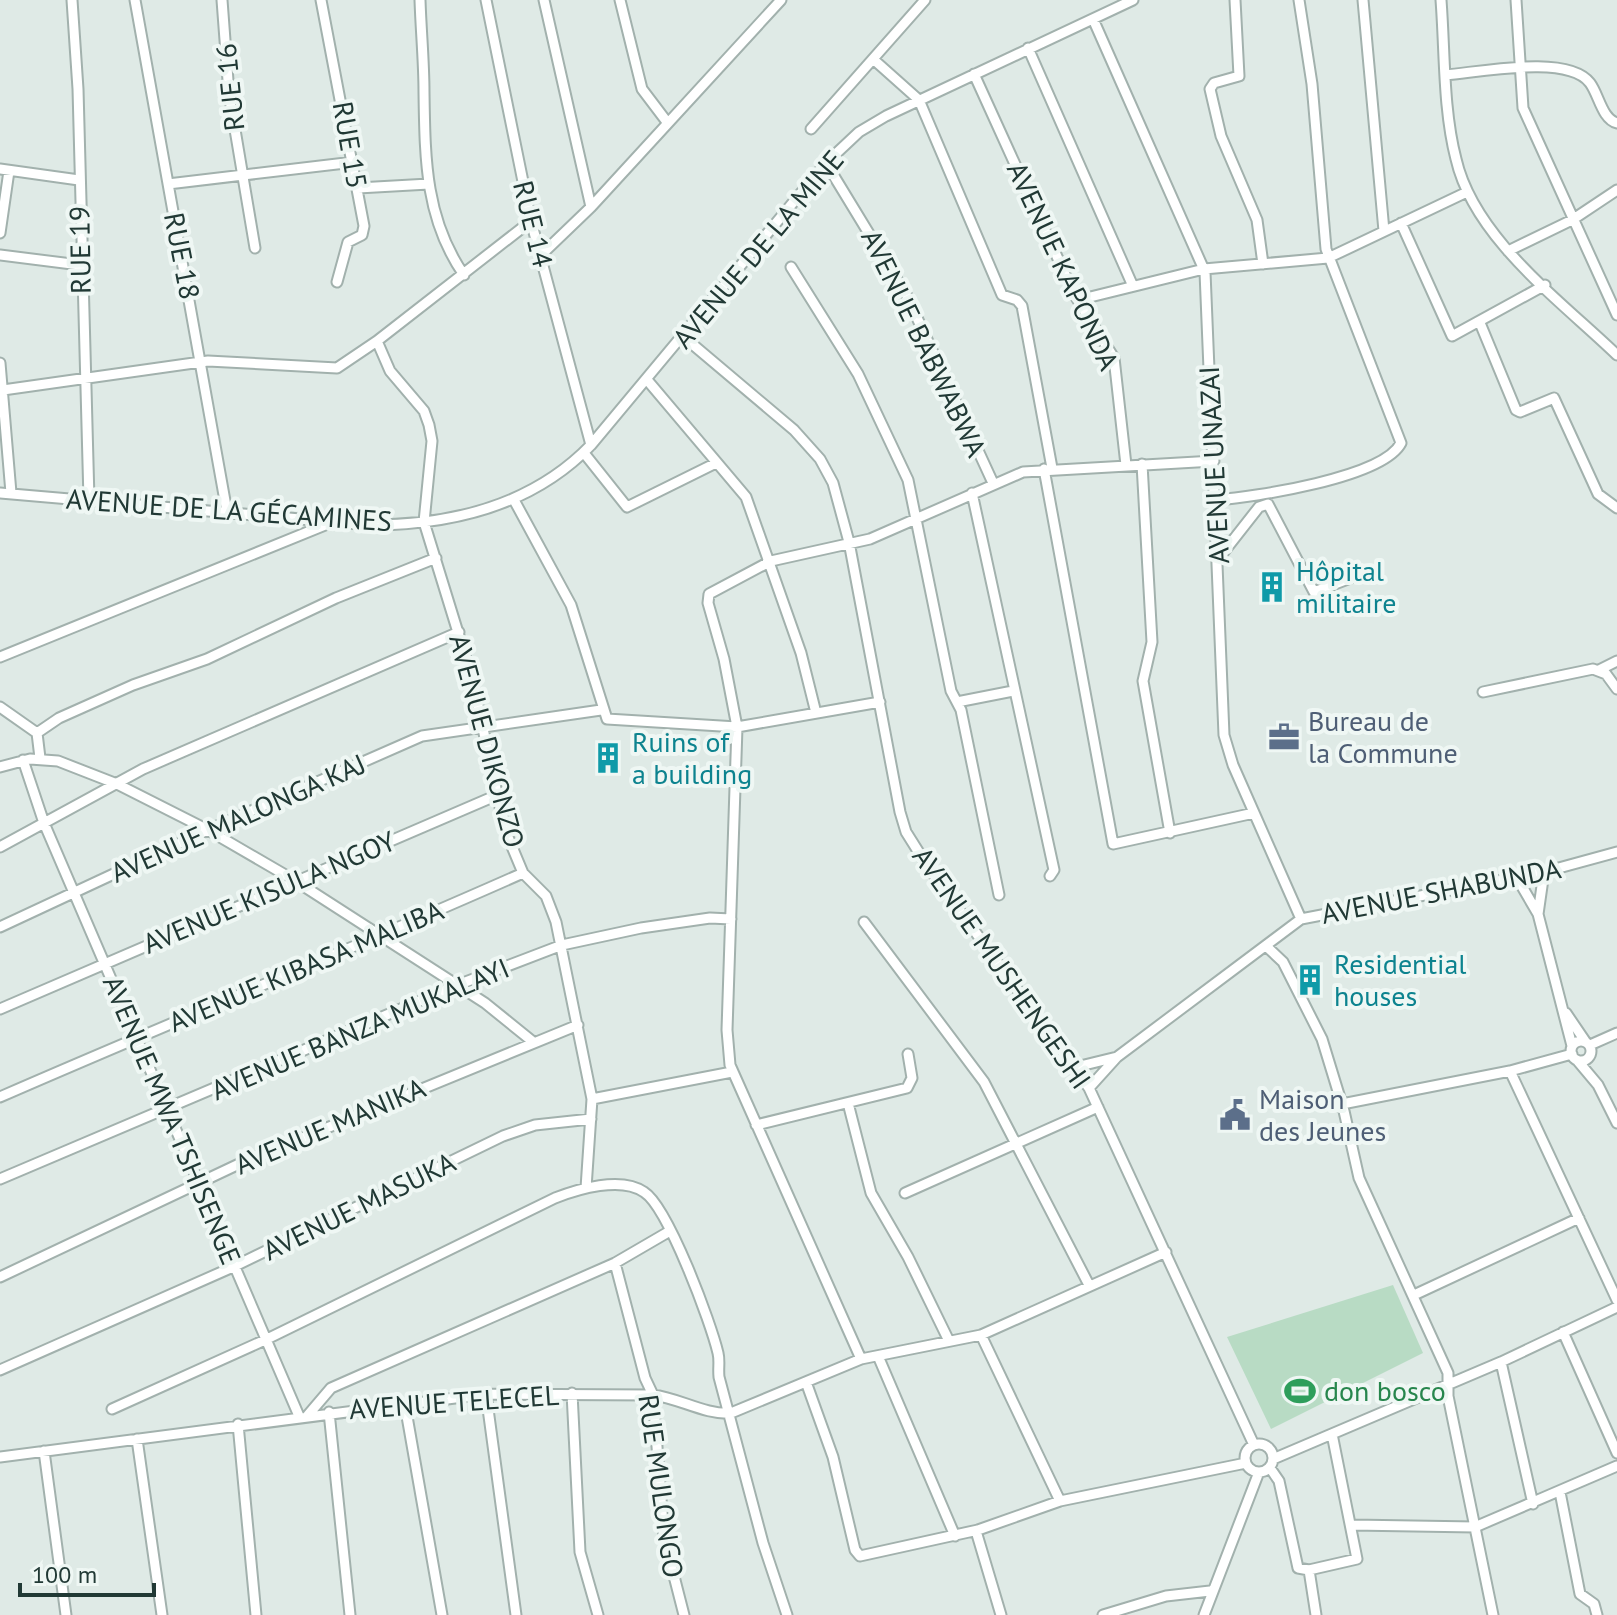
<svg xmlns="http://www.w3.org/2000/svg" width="1617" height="1615" font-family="'PT Sans',sans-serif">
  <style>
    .green { fill: #b8dbc4 }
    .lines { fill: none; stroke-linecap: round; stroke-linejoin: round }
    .minor-casing { stroke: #a2b1ad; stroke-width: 13 }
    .minor { stroke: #fff; stroke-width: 9 }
    .labels { text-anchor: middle; stroke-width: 8; stroke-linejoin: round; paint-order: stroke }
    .street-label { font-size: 28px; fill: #213935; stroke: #eff7f4 }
    .culture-label { font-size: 28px; fill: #0d838f; stroke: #eff7f4; text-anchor: start }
    .service-label { font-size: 28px; fill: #4e5e75; stroke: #eff7f4; text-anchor: start }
    .leisure-label { font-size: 28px; fill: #27864d; stroke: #eff7f4; text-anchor: start }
  </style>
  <rect width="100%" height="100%" fill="#dfeae6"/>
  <path class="green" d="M1393,1285L1423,1353L1271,1429L1227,1337Z"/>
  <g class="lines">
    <defs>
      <path id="minor" d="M72,0L78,89L89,500
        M135,0L227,512
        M222,0L229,94L255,248
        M321,0L364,226L362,235L348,242L337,282
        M420,0C421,31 424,62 424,92C425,158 425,219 464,275
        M486,0L531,221L591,445
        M544,0L591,207
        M620,0L642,89L667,122
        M1235,0L1239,76L1214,83L1210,89L1221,136L1257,220L1263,264
        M1363,0L1384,231
        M1441,0C1445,52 1443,109 1456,159C1474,238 1561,301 1617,355
        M1516,0L1523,108L1617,315
        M1093,19L1205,272L1224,735L1233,765L1301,919
        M1028,48L1132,284
        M873,59L919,100L1002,295L1017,300L1022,306L1052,468
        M974,74L1074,294L1114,358L1126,465
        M1446,75C1481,72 1568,54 1590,83C1599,95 1602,119 1617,123
        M811,129L925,0
        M826,163L907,296L993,483
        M0,169L79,180
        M168,184L354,162
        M358,188L429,184
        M1401,223L1452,336L1545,285
        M0,233L9,171
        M1508,251L1572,220L1617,190
        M0,255L80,265
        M540,256L591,207L781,0
        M791,267L858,374L908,480L951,691L961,710L999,895
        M1078,300L1204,269L1328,258L1467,192
        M1480,323L1516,410L1520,412L1554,398L1598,494L1617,508
        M685,338L794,430L820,459L833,483L849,542L900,812L906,832L928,867L1089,1088L1254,1445
        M377,341L390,371L424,411L429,425L432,441L424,522L472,678L505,830L523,873L546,896L556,922L592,1099L586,1188
        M0,363L11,493
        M648,381L746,497L801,653L816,713
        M3,390L208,361L337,368L377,341L531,221
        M584,453L627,507L716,463
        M1142,464L1152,642L1143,681L1170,833
        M1044,469L1113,844L1254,813
        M0,493L370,525C452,525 533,505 591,445L826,163L859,132L886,116L1133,0
        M972,493L1054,870L1050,876
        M514,500L571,605L607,719L737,727L880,702
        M1216,500C1254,497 1383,478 1401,443L1326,249L1312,84L1299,0
        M1219,558L1259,507L1268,504L1314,592L1369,571
        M0,657L330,523
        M1599,670L1617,661
        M1483,692L1593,669L1606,674L1617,689
        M957,702L1013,691
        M0,707L37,733
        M40,758L37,733L59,718L133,685L207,659L336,598L436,558
        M23,760L44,823L299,1416
        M0,767L30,759L58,761L117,784L208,830L294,880L485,1003L532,1041
        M0,847L143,769L459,632
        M1517,878L1538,914L1572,1046
        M1538,914L1544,872
        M864,922L984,1082L1089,1285
        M0,927L208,830L422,736L601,710
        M1266,946L1283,962L1322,1039L1344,1111L1359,1178L1448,1373V1396L1493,1615
        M0,1009L495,796
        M1566,1013L1585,1041
        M1571 1051a10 10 0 1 1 20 0a10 10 0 1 1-20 0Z
        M1590,1045L1617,1033
        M1577,1060L1598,1085L1617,1123
        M1076,1067L1117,1057
        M1510,1071L1617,1300
        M1089,1088L1117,1057L1301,919L1544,872L1617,852
        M0,1097C174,1021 350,950 523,873
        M592,1099L732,1072
        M848,1103L871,1193L908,1257L949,1341
        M1342,1104L1510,1071L1572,1054
        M756,1125L907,1088L912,1078L908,1054
        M0,1179L455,986L562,945L641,928L710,918L731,919
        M905,1193L1098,1107
        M615,1263L645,1378L653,1395L664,1537L684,1615
        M0,1277L239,1164L578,1025
        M1414,1295L1579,1218
        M1563,1332L1617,1453
        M981,1335L1060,1501
        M878,1356L955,1536
        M861,1359L730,1065L727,1030L737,727L724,659L708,603L709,594L771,561L870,539L1023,472L1214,461
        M1501,1362L1533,1504
        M0,1370L233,1267L503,1136L535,1125L591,1119
        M806,1382L833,1457L855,1550L860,1556L978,1530L1060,1501L1246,1463
        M572,1393L580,1552L598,1615
        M486,1394L516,1615
        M405,1405L442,1615
        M112,1409L265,1340L555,1198C578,1189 621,1176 644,1192C668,1207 711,1323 718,1353C720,1361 718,1368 719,1377L763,1543L787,1615
        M329,1412L350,1615
        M308,1415L331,1388L615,1263L670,1231
        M238,1424L256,1615
        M137,1439L162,1615
        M1245 1458a14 14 0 1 1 28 0a14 14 0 1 1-28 0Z
        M44,1451L66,1615
        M0,1457L486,1394L653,1395C679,1398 705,1415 731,1413L861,1359L981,1335L1166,1252
        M1273,1459L1501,1362L1617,1307
        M1270,1468L1279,1481L1298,1568L1309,1570L1357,1559L1332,1434
        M1560,1492L1580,1594L1594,1604L1597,1615
        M1352,1525L1475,1527L1617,1466
        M976,1531L1001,1615
        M1309,1570L1316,1615
        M1103,1615L1166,1596L1210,1591
        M1204,1615L1259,1472"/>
    </defs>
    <use href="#minor" class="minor-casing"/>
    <use href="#minor" class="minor"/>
  </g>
  <defs>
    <symbol id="building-bare" viewBox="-9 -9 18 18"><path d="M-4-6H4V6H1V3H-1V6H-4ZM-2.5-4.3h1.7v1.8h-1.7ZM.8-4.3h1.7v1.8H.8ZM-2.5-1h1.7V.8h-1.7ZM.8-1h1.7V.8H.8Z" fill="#0f9aa8" stroke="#eff7f4" stroke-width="2.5" paint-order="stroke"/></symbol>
    <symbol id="office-bare" viewBox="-9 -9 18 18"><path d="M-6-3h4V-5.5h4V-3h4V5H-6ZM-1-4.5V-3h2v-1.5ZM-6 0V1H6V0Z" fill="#5c6f8a" stroke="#eff7f4" stroke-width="2.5" paint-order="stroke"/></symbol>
    <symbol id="civic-bare" viewBox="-9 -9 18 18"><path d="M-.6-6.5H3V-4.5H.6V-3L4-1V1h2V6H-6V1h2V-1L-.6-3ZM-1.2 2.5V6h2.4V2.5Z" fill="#5c6f8a" stroke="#eff7f4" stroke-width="2.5" paint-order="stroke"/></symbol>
    <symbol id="stadium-bare" viewBox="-9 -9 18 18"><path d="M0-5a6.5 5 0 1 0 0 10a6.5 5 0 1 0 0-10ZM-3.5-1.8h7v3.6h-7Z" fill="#2e9e5b" stroke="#eff7f4" stroke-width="2.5" paint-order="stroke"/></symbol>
  </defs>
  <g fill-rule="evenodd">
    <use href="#building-bare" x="1250" y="565" width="44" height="44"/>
    <use href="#office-bare" x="1262" y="715" width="44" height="44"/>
    <use href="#building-bare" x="586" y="736" width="44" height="44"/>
    <use href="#building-bare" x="1288" y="958" width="44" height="44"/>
    <use href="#civic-bare" x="1213" y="1093" width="44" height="44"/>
    <use href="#stadium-bare" x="1278" y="1369" width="44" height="44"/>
  </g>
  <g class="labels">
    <g class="street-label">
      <text transform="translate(230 87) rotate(-96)" y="10">RUE 16</text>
      <text transform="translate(350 145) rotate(80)" y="10">RUE 15</text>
      <text transform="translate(533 224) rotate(76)" y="10">RUE 14</text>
      <text transform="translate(758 249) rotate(-50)" y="10">AVENUE DE LA MINE</text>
      <text transform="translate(80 250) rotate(-91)" y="10">RUE 19</text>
      <text transform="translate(182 256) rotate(79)" y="10">RUE 18</text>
      <text transform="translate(1063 266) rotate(65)" y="10">AVENUE KAPONDA</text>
      <text transform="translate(924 343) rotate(64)" y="10">AVENUE BABWABWA</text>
      <text transform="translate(1214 465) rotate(-93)" y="10">AVENUE UNAZAI</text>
      <text transform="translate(229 510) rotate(4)" y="10">AVENUE DE LA GÉCAMINES</text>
      <text transform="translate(487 741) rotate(75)" y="10">AVENUE DIKONZO</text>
      <text transform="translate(238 818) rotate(-24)" y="10">AVENUE MALONGA KAJ</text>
      <text transform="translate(1441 891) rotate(-11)" y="10">AVENUE SHABUNDA</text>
      <text transform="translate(269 892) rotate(-23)" y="10">AVENUE KISULA NGOY</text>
      <text transform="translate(306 966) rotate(-23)" y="10">AVENUE KIBASA MALIBA</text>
      <text transform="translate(1002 968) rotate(55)" y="10">AVENUE MUSHENGESHI</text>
      <text transform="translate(360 1029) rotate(-23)" y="10">AVENUE BANZA MUKALAYI</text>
      <text transform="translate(172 1120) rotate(67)" y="10">AVENUE MWA TSHISENGE</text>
      <text transform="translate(330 1126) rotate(-23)" y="10">AVENUE MANIKA</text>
      <text transform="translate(359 1206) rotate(-26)" y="10">AVENUE MASUKA</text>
      <text transform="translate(454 1402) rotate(-4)" y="10">AVENUE TELECEL</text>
      <text transform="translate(661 1486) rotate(82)" y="10">RUE MULONGO</text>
    </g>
    <g class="culture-label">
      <text x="1296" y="581">Hôpital<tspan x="1296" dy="32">militaire</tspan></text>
      <text x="632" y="752">Ruins of<tspan x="632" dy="32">a building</tspan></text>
      <text x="1334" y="974">Residential<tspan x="1334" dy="32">houses</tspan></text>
    </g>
    <g class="service-label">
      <text x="1308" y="731">Bureau de<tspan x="1308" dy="32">la Commune</tspan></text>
      <text x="1259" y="1109">Maison<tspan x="1259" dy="32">des Jeunes</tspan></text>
    </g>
    <g class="leisure-label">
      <text x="1324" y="1401">don bosco</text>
    </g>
  </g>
  <path d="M20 1583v12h134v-12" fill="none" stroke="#213935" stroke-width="4"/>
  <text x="32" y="1583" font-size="24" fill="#213935" stroke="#eff7f4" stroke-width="6" paint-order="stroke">100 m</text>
</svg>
